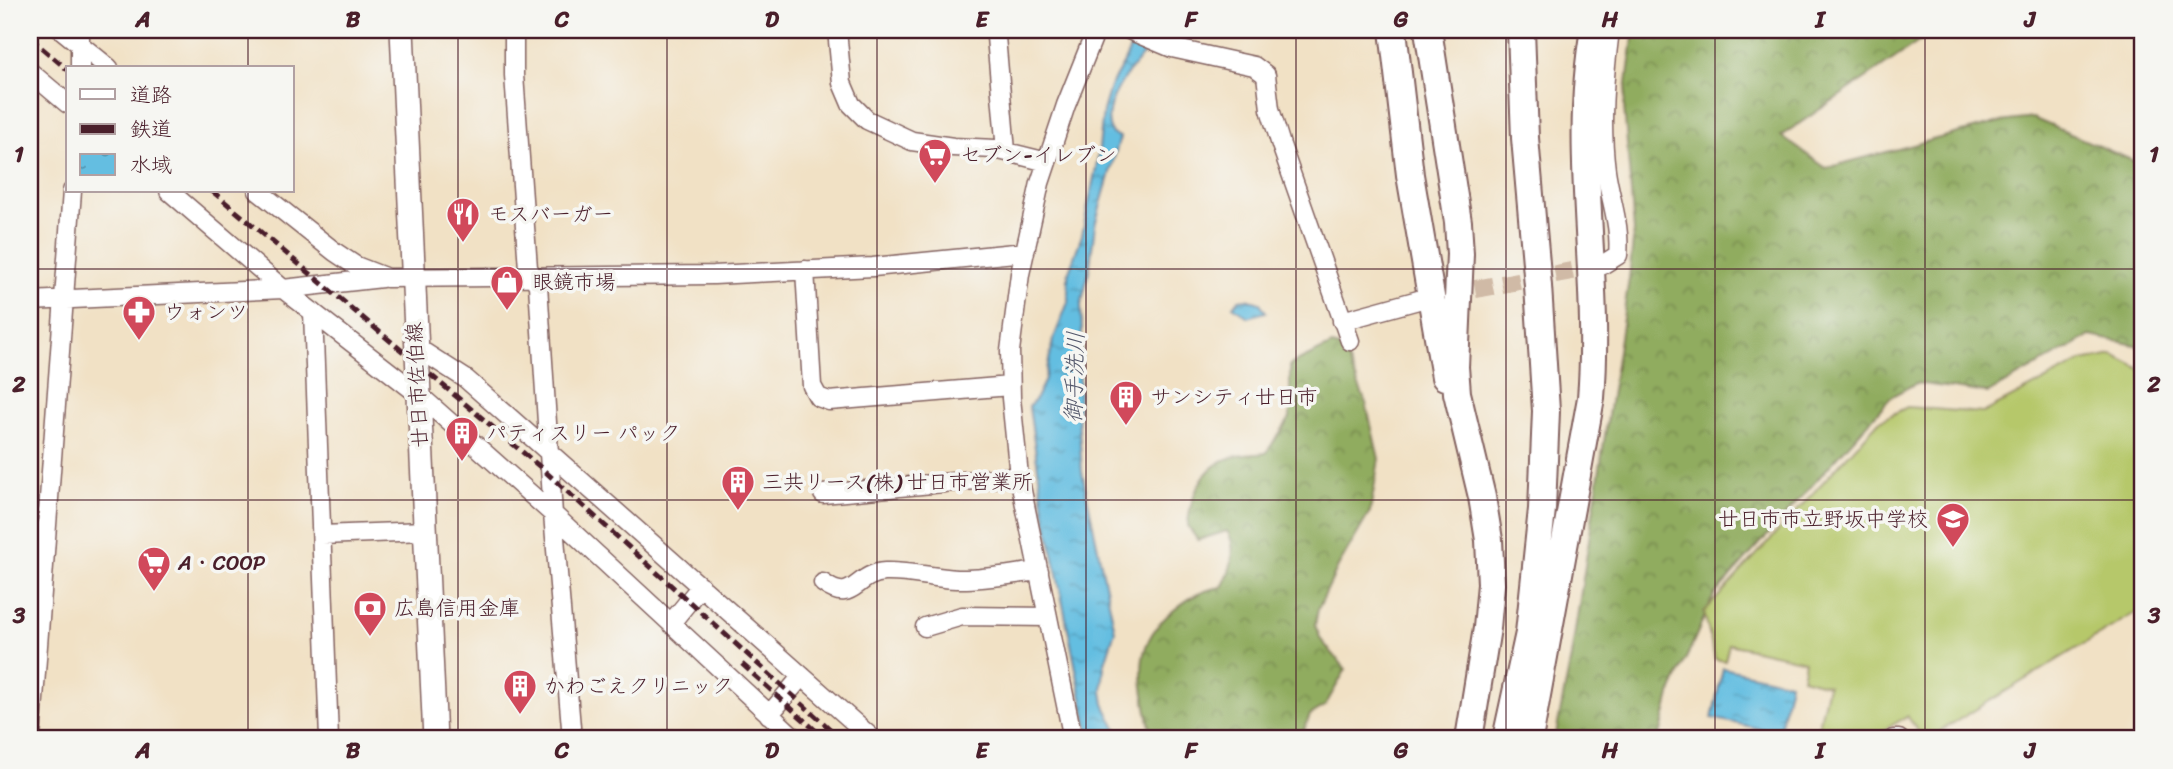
<svg xmlns="http://www.w3.org/2000/svg" width="2173" height="769" font-family="Sriracha,'Klee One',sans-serif">
  <style>
    .forest { fill: url(#forest-crowns); stroke: #6d6645; stroke-width: 2 }
    .pitch { fill: #b6c86b; stroke: #80744b; stroke-width: 2 }
    .water { fill: url(#water-ripples); stroke: #576e86; stroke-width: 2 }
    .lines { fill: none; stroke-linecap: round; stroke-linejoin: round }
    .minor-tunnel { stroke: #d0baa6; stroke-width: 18; stroke-dasharray: 18 9; stroke-linecap: butt }
    .minor-casing { stroke: #846361; stroke-width: 21 }
    .major-casing { stroke: #846361; stroke-width: 26 }
    .highway-casing { stroke: #846361; stroke-width: 30 }
    .minor { stroke: #fff; stroke-width: 18 }
    .major { stroke: #fff; stroke-width: 23 }
    .highway { stroke: #fff; stroke-width: 26 }
    .rail { stroke: #4a1f2b; stroke-width: 5; stroke-dasharray: 10 5; stroke-linecap: butt }
    .grid { fill: none; stroke: #4a1f2b; stroke-width: 2; stroke-opacity: 0.55 }
    .labels { text-anchor: middle; stroke-width: 7; stroke-linejoin: round; paint-order: stroke }
    .poi-label { font-size: 21px; fill: #4a1f2b; stroke: #f6f6f2; text-anchor: start }
    .street-label { font-size: 21px; fill: #4a1f2b; stroke: #f6f6f2 }
    .water-label { font-size: 23px; font-style: italic; fill: #53576b; stroke: #f6f6f2 }
    .neatline { fill: none; stroke: #4a1f2b; stroke-width: 2.5 }
    .grid-label { font-size: 23px; text-anchor: middle; font-weight: bold; fill: #4a1f2b }
  </style>
  <defs>
    <pattern id="forest-crowns" width="20" height="18" patternUnits="userSpaceOnUse" patternTransform="scale(1.75)"><rect width="20" height="18" fill="#90ac5f"/><path d="M2 6a3 3 0 1 1 6 0M12 15a3 3 0 1 1 6 0" fill="none" stroke="#788b4f"/></pattern>
    <pattern id="water-ripples" width="26" height="14" patternUnits="userSpaceOnUse" patternTransform="scale(1.75)"><rect width="26" height="14" fill="#64bee1"/><path d="M2 4q2-2 4 0t4 0M15 11q2-2 4 0t4 0" fill="none" stroke="#549ab7"/></pattern>
  </defs>
  <rect width="100%" height="100%" fill="#f6f6f2"/>
  <filter id="ink" filterUnits="userSpaceOnUse"><feTurbulence type="fractalNoise" baseFrequency=".0143" numOctaves="2"/><feDisplacementMap in="SourceGraphic" scale="14" xChannelSelector="R" yChannelSelector="G"/><feConvolveMatrix kernelMatrix="1 2 1 2 8 2 1 2 1" color-interpolation-filters="sRGB"/></filter>
  <filter id="wash" filterUnits="userSpaceOnUse"><feTurbulence type="fractalNoise" baseFrequency=".00686" numOctaves="4" result="noise"/><feDisplacementMap in="SourceGraphic" scale="28" xChannelSelector="R" yChannelSelector="G"/><feGaussianBlur stdDeviation="1.57" result="paint"/><feColorMatrix in="noise" values="0 0 0 0 0 0 0 0 0 0 0 0 0 0 0 0 0 1.4 0 .05"/><feComposite in="paint" operator="in"/></filter>
  <g filter="url(#wash)">
    <rect width="100%" height="100%" fill="#f1e1c5"/>
    <path class="forest" d="M1634,30H1936L1781,136L1826,168L2000,122L2033,118L2143,165V351L2136,345L2090,336L1988,393L1916,383L1892,396L1714,595L1670,695L1659,739H1555L1571,657L1629,279L1634,231L1624,106Z
      M1332,345L1343,348L1366,403L1379,459L1370,512L1338,567L1318,609L1315,625L1321,640L1346,669L1325,706L1310,715L1300,739H1152C1144,687 1126,648 1174,610C1190,597 1202,590 1222,587C1231,571 1238,548 1227,531L1198,540L1188,527C1189,501 1200,469 1227,459C1238,454 1254,455 1266,453L1290,418V365Z"/>
    <path class="pitch" d="M2113,355L2143,370V608L1927,739H1922L1908,716L1868,739H1816L1828,685L1802,678L1805,661L1729,644L1725,661L1715,659L1704,612L1879,421L1907,407L1983,413L2082,361Z"/>
    <path class="water" d="M1139,30H1165C1146,53 1094,100 1112,134L1120,137L1095,225L1089,272L1081,305L1082,333L1078,415L1082,472L1115,631L1104,666L1102,691L1104,704L1121,739H1090L1044,509L1029,407L1036,398L1044,382L1054,338L1068,302V274L1082,235L1098,158L1103,111L1110,87L1123,64Z
      M1247,299L1260,303L1266,312L1248,317L1233,306L1239,300Z
      M1723,668L1790,683L1779,733L1712,718Z"/>
  </g>
  <g filter="url(#ink)">
    <g class="lines">
      <path class="minor-tunnel" d="M1422,299L1599,266"/>
      <defs>
        <path id="minor" d="M62,30L109,68
          M514,30V75L528,268L538,285L553,514L572,739
          M837,30L842,83L851,104L867,120L912,141L953,147L995,149L1047,162
          M998,30L996,37L1006,151
          M1129,30L1172,48L1254,66L1266,75L1270,109L1281,145L1350,341
          M80,68V37
          M30,72L68,104
          M169,191L283,289L418,394L553,514L796,739
          M258,191L335,252L356,266L387,278L714,275L873,267L1025,252
          M1602,265L1618,255C1621,226 1610,199 1606,170C1600,123 1604,77 1610,30
          M805,270L812,386L818,397L829,401L1010,386
          M30,301L283,289L382,278
          M313,312L329,739
          M1342,321L1422,299
          M416,347L466,379L873,739
          M823,494L1019,476
          M322,535L424,531
          M823,583C854,606 854,574 885,572C909,571 933,578 957,579C984,580 1012,574 1039,571
          M671,623L701,586
          M925,627L962,616L1048,617
          M769,715L802,676
          M31,739L72,191
          M1073,739L1019,476L1011,398L1010,351L1020,274L1040,183L1066,105L1096,30
          M1893,739H1899"/>
        <path id="major" d="M402,30L435,739"/>
        <path id="highway" d="M1393,30L1410,175L1445,377
          M1428,30L1458,222L1460,254L1455,367L1457,393L1482,497L1489,540L1491,584L1487,628L1469,739
          M1506,739L1529,633L1542,509L1546,411L1538,286L1525,138L1521,30
          M1529,739L1591,398C1601,276 1572,152 1594,30"/>
      </defs>
      <use href="#minor" class="minor-casing"/>
      <use href="#major" class="major-casing"/>
      <use href="#highway" class="highway-casing"/>
      <use href="#minor" class="minor"/>
      <use href="#major" class="major"/>
      <use href="#highway" class="highway"/>
      <path class="rail" d="M30,38L68,70
        M212,191L539,466L841,739
        M742,664L825,739"/>
    </g>
  </g>
  <path class="grid" d="M248,30V68M458,30V739M667,30V739M877,30V739M1086,30V739M1296,30V739M1506,30V739M1715,30V739M1925,30V739M248,191V739M30,269H2143M30,500H2143"/>
  <defs>
    <symbol id="supermarket-pin" viewBox="-11 -11 22 30"><path d="M0 17L-7.5 6A9.5 9.5 0 1 1 7.5 6Z" fill="#d1495b" stroke="#f6f6f2"/><path d="M-6-5.5h2.5l.6 2H6L4.5 2H-2.5L-4.4-4H-6ZM-1.5 3.2a1.3 1.3 0 1 0 .1 0ZM3 3.2a1.3 1.3 0 1 0 .1 0Z" fill="#fff"/></symbol>
    <symbol id="restaurant-pin" viewBox="-11 -11 22 30"><path d="M0 17L-7.5 6A9.5 9.5 0 1 1 7.5 6Z" fill="#d1495b" stroke="#f6f6f2"/><path d="M-5-6h1v4h1v-4h1v4h1v-4h1v5L-1.5 .5V6h-2V.5L-5-1ZM5-6V6H3V1.5H1.5Q1.5-4 5-6Z" fill="#fff"/></symbol>
    <symbol id="shop-pin" viewBox="-11 -11 22 30"><path d="M0 17L-7.5 6A9.5 9.5 0 1 1 7.5 6Z" fill="#d1495b" stroke="#f6f6f2"/><path d="M-5-2.5h2.3a2.7 3.5 0 0 1 5.4 0H5L5.5 6h-11ZM-1.5-2.5h3a1.5 2.3 0 0 0-3 0Z" fill="#fff"/></symbol>
    <symbol id="pharmacy-pin" viewBox="-11 -11 22 30"><path d="M0 17L-7.5 6A9.5 9.5 0 1 1 7.5 6Z" fill="#d1495b" stroke="#f6f6f2"/><path d="M-2-6h4v4h4v4h-4v4h-4v-4h-4v-4h4Z" fill="#fff"/></symbol>
    <symbol id="building-pin" viewBox="-11 -11 22 30"><path d="M0 17L-7.5 6A9.5 9.5 0 1 1 7.5 6Z" fill="#d1495b" stroke="#f6f6f2"/><path d="M-4-6H4V6H1V3H-1V6H-4ZM-2.5-4.3h1.7v1.8h-1.7ZM.8-4.3h1.7v1.8H.8ZM-2.5-1h1.7V.8h-1.7ZM.8-1h1.7V.8H.8Z" fill="#fff"/></symbol>
    <symbol id="school-pin" viewBox="-11 -11 22 30"><path d="M0 17L-7.5 6A9.5 9.5 0 1 1 7.5 6Z" fill="#d1495b" stroke="#f6f6f2"/><path d="M0-5L7-2L0 1L-7-2ZM-4 1L0 2.5L4 1V4Q0 6-4 4Z" fill="#fff"/></symbol>
    <symbol id="bank-pin" viewBox="-11 -11 22 30"><path d="M0 17L-7.5 6A9.5 9.5 0 1 1 7.5 6Z" fill="#d1495b" stroke="#f6f6f2"/><path d="M-6-4H6V4H-6ZM0-2.3a2.3 2.3 0 1 0 0 4.6a2.3 2.3 0 1 0 0-4.6Z" fill="#fff"/></symbol>
  </defs>
  <g fill-rule="evenodd">
    <use href="#supermarket-pin" x="916" y="136" width="38" height="52"/>
    <use href="#restaurant-pin" x="444" y="195" width="38" height="52"/>
    <use href="#shop-pin" x="488" y="263" width="38" height="52"/>
    <use href="#pharmacy-pin" x="120" y="293" width="38" height="52"/>
    <use href="#building-pin" x="1107" y="378" width="38" height="52"/>
    <use href="#building-pin" x="443" y="414" width="38" height="52"/>
    <use href="#building-pin" x="719" y="463" width="38" height="52"/>
    <use href="#school-pin" x="1934" y="500" width="38" height="52"/>
    <use href="#supermarket-pin" x="135" y="544" width="38" height="52"/>
    <use href="#bank-pin" x="351" y="589" width="38" height="52"/>
    <use href="#building-pin" x="501" y="667" width="38" height="52"/>
  </g>
  <g class="labels">
    <g class="poi-label">
      <text x="960" y="162">セブン-イレブン</text>
      <text x="488" y="221">モスバーガー</text>
      <text x="532" y="289">眼鏡市場</text>
      <text x="164" y="319">ウォンツ</text>
      <text x="1150" y="404">サンシティ廿日市</text>
      <text x="486" y="440">パティスリー パック</text>
      <text x="762" y="489">三共リース(株) 廿日市営業所</text>
      <text x="1928" y="526" text-anchor="end">廿日市市立野坂中学校</text>
      <text x="178" y="570">A・COOP</text>
      <text x="394" y="615">広島信用金庫</text>
      <text x="544" y="693">かわごえクリニック</text>
    </g>
    <g class="street-label">
      <text transform="translate(417 385) rotate(-93)" y="7">廿日市佐伯線</text>
    </g>
    <g class="water-label">
      <text transform="translate(1074 377) rotate(-88)" y="8">御手洗川</text>
    </g>
  </g>
  <rect width="2173" height="769" fill="none" stroke="#f6f6f2" stroke-width="77"/>
  <rect x="66" y="66" width="228" height="126" fill="#f6f6f2" stroke="#b1a0a2" stroke-width="2"/>
  <rect x="80" y="89" width="35" height="10" fill="#ffffff" stroke="#b1a0a2" stroke-width="2"/>
  <text x="130" y="102" font-size="21" fill="#4a1f2b">道路</text>
  <rect x="80" y="124" width="35" height="10" fill="#4a1f2b" stroke="#b1a0a2" stroke-width="2"/>
  <text x="130" y="136" font-size="21" fill="#4a1f2b">鉄道</text>
  <rect x="80" y="154" width="35" height="21" fill="url(#water-ripples)" stroke="#b1a0a2" stroke-width="2"/>
  <text x="130" y="172" font-size="21" fill="#4a1f2b">水域</text>
  <rect x="38" y="38" width="2096" height="692" class="neatline"/>
  <g class="grid-label">
    <text x="143" y="27">A</text>
    <text x="353" y="27">B</text>
    <text x="562" y="27">C</text>
    <text x="772" y="27">D</text>
    <text x="982" y="27">E</text>
    <text x="1191" y="27">F</text>
    <text x="1401" y="27">G</text>
    <text x="1610" y="27">H</text>
    <text x="1820" y="27">I</text>
    <text x="2030" y="27">J</text>
    <text x="19" y="162">1</text>
    <text x="2154" y="162">1</text>
    <text x="19" y="392">2</text>
    <text x="2154" y="392">2</text>
    <text x="19" y="623">3</text>
    <text x="2154" y="623">3</text>
    <text x="143" y="758">A</text>
    <text x="353" y="758">B</text>
    <text x="562" y="758">C</text>
    <text x="772" y="758">D</text>
    <text x="982" y="758">E</text>
    <text x="1191" y="758">F</text>
    <text x="1401" y="758">G</text>
    <text x="1610" y="758">H</text>
    <text x="1820" y="758">I</text>
    <text x="2030" y="758">J</text>
  </g>
</svg>
